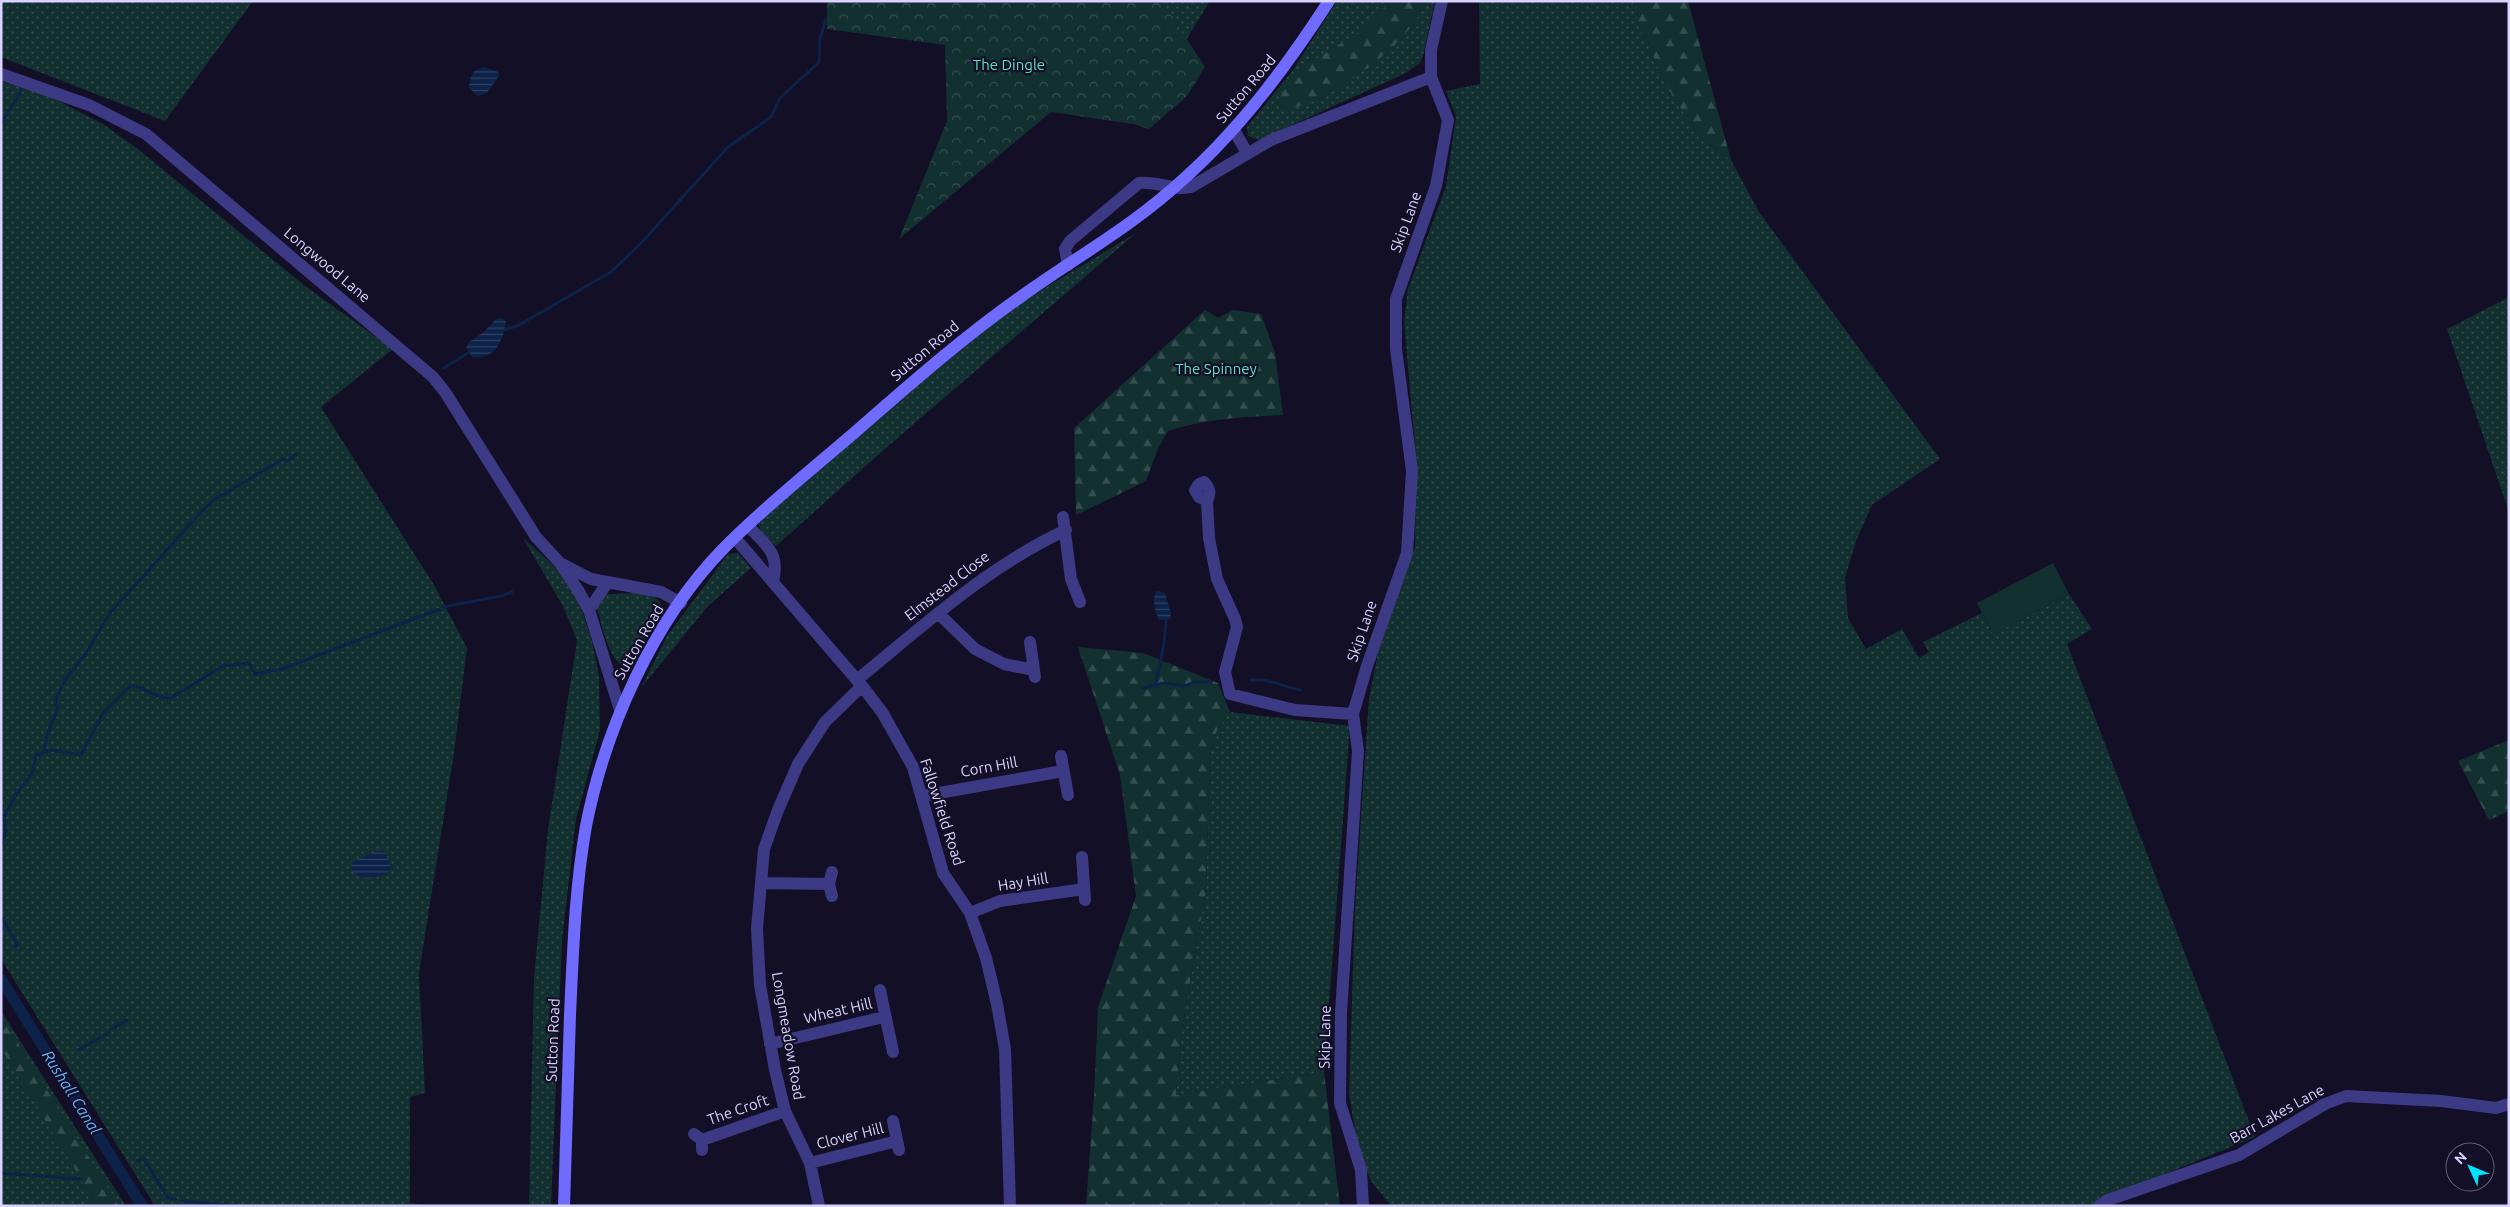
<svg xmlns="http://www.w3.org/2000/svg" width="2510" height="1207" font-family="Ubuntu,sans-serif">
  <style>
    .grass { fill: url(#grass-dots) }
    .forest { fill: url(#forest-firs) }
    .park { fill: url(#park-crowns) }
    .pitch { fill: #12302f }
    .water { fill: url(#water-rules) }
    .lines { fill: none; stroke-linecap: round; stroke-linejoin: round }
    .stream { stroke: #0c2248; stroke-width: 3 }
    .canal { stroke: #0c2248; stroke-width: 11 }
    .street { stroke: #3d3a85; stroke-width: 12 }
    .secondary { stroke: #6f6bff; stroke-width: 12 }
    .labels { text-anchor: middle; stroke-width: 4.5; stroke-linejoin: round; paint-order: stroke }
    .park-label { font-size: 15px; fill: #5fe0c0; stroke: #130f26 }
    .street-label { font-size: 15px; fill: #d9d4ff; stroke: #130f26 }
    .water-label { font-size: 16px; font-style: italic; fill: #62b6ff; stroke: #130f26 }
  </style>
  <defs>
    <pattern id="grass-dots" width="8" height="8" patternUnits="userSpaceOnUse" patternTransform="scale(1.25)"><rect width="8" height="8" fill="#12302f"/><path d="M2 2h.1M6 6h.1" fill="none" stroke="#344d4e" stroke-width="1.8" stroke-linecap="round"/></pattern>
    <pattern id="forest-firs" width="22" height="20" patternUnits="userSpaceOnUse" patternTransform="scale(1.25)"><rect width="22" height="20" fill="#12302f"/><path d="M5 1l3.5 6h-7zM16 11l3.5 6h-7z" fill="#344d4e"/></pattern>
    <pattern id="park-crowns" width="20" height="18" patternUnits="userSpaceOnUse" patternTransform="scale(1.25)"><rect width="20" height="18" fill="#12302f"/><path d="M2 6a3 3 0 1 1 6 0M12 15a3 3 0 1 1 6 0" fill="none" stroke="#344d4e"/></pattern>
    <pattern id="water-rules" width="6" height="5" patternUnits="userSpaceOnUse" patternTransform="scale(1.25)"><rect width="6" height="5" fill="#0c2248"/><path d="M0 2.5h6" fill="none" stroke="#2f4163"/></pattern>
  </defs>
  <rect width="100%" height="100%" fill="#130f26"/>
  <path class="grass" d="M1,1H253L165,121L1,57Z
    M1162,1H1210L1186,40Z
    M1337,1H1435L1423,56L1420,63L1406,73L1259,140L1248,136L1247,127L1293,70Z
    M1479,1H1637L1638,23L1668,89L1702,140L1731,160L1759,212L1940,459L1872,505L1856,541L1845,578L1848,618L1866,649L1902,629L1919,658L1929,652L1923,642L1982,613L1993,634L2069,594L2092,629L2067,644L2255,1137L2153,1179L2105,1195L2091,1206H1391L1371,1181L1358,1150L1349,1093L1355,907L1369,699L1378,653L1415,547L1416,458L1404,321L1408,289L1446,186L1456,117L1446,91L1480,84Z
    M1,81L47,95L103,124L139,150L305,286L393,349L321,407L434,585L467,648L454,753L419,973L425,1093L410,1097V1203L430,1206H155L1,959Z
    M1136,233L887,447L776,546L761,531L758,524L782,501L934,371L1020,303Z
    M2509,297V512L2447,329Z
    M523,538L562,573L578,600L592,641L599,676L600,730L576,819L562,940L551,1206H529L534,977L548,830L577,640L563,606Z
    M738,553L751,568L707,607L641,688L667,636L728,554Z
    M608,594C625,594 658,587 663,609L628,666C610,668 601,622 597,608L603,596Z
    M1230,712L1350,726L1324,1072L1176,1095L1182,1029L1206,890L1210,754L1217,730Z
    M1,1011L126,1206H1Z"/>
  <path class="forest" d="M1388,1H1427C1411,40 1354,81 1317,100C1307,105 1294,107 1284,110L1279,97C1287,84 1297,72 1310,63C1331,48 1378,25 1388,1Z
    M1637,1H1688L1731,160L1702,140L1668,89L1638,23Z
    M1205,310L1218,318L1233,310L1261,314L1275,353L1283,415C1243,417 1205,419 1168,431L1159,446L1146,481L1076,515L1074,428Z
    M1078,647L1143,653L1218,683L1230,712L1217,730L1210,754L1206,890L1182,1029L1176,1095L1324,1072L1340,1206H1086L1094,1097L1098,1007L1136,896L1120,775Z
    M2509,740V811L2489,820L2458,761Z
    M1,1016L119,1206H92L81,1179L1,1048Z"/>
  <path class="park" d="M827,1H1162L1205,67L1187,96L1149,129L1133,124L1051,112L899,239L947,121L945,45L827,29Z"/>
  <path class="pitch" d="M2053,563L2069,594L1993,634L1977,603Z"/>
  <path class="water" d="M484,67L498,72L499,76L487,93L478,96L469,88C470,77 472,69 484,67Z
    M502,318L506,321C504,339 494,362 472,357L466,348L469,342L484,332L496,319Z
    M1157,591L1165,593L1171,613L1170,619L1159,620C1155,611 1151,599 1157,591Z
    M378,851H385L391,868L387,873C373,879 359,883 351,867L352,862Z"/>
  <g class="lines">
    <path class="stream" d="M1,124L22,89
      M505,330L519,325L611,272L642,242L728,147L771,117L780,98L819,62L820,39L826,19
      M444,368L468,353
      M1251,680C1268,678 1284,687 1300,690
      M1155,687L1164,644L1166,620
      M1143,688L1164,683L1185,686L1194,682H1211
      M44,751L48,732L58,708L55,702L65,680L85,655L110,613L202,511L214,500L283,459L287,461L296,455
      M1,846L6,829L4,817L16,794L32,774L36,755L52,750L81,755L103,713L131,685C146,688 157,699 171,698L223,666L249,663L255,674L282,669L448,606L501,596L512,592
      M1,917L18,945L15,947
      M112,1029L127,1020
      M78,1050L108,1033
      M138,1161L144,1159L168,1198L175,1199
      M1,1173L81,1179
      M182,1201L238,1206"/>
    <path class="canal" d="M1,979L142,1206"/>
    <path class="street" d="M1,74L89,105L146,134L433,377L445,392L536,537L560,563L578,590L589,610L620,710
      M1234,130L1247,153
      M1068,265L1065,249L1070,241L1139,183C1157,181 1176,191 1191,187L1271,140L1431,77
      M1207,501C1211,493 1210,489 1204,482L1199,484L1195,490L1199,497L1207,501L1209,538L1217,579L1235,619L1237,627L1225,672L1230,694L1295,710L1353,714
      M1063,517L1071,579L1080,602
      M748,526C767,546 780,553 773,582
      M735,538L862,686L882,712L913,767L943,873L970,913L986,958L997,1004L1005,1049L1010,1206
      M562,564L591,579L661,592L681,603
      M589,610L607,583
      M938,613L975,649L1004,664L1034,670
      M1030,642L1035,677
      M857,680C924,625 987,567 1066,530
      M1061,756L1068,795
      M922,796L1063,771
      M1082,857L1085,900
      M832,872L829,884L832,896
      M761,883L829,884
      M970,913L1000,901L1084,889
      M880,990L893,1052
      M770,1044L884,1017
      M893,1121L899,1150
      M694,1134L702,1140V1150
      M702,1140L785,1111
      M810,1163L897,1141
      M819,1206L810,1163L785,1111L775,1070L760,985L757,928L764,849L778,810L798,764L825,722L862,686
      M1363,1206L1361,1170L1340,1103L1341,1013L1358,751L1353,714L1367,666L1407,553L1412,471L1396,349V299L1436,186L1448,120L1431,77V50L1442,1
      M2099,1206L2108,1200L2239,1155L2325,1104L2346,1096L2441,1101L2496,1108L2509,1104"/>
    <path class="secondary" d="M564,1206C566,1142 568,1079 570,1015C573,952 575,888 586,826C605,729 653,621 723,549C763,508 810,471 854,433C907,387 961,339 1019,298C1056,271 1095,248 1132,221C1215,161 1274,86 1329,1"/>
  </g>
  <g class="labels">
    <g class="park-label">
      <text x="1009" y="70">The Dingle</text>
      <text x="1216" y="374">The Spinney</text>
    </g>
    <g class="street-label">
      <text transform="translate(1246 89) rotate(-50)" y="5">Sutton Road</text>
      <text transform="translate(1406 222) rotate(-70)" y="5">Skip Lane</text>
      <text transform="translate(327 265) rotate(40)" y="5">Longwood Lane</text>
      <text transform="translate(925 351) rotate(-40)" y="5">Sutton Road</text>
      <text transform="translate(947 586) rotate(-38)" y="5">Elmstead Close</text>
      <text transform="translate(1362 631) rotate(-71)" y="5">Skip Lane</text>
      <text transform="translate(639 642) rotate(-60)" y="5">Sutton Road</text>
      <text transform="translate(989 767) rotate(-10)" y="5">Corn Hill</text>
      <text transform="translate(942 812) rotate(72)" y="5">Fallowfield Road</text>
      <text transform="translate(1023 882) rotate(-9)" y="5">Hay Hill</text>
      <text transform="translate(838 1011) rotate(-13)" y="5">Wheat Hill</text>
      <text transform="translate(788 1036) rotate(80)" y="5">Longmeadow Road</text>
      <text transform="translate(1325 1037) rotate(-89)" y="5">Skip Lane</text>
      <text transform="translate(553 1040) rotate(-88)" y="5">Sutton Road</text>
      <text transform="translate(738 1110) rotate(-19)" y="5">The Croft</text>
      <text transform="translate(2277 1114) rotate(-29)" y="5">Barr Lakes Lane</text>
      <text transform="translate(850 1136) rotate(-14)" y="5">Clover Hill</text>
    </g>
    <g class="water-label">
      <text transform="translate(72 1092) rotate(58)" y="6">Rushall Canal</text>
    </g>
  </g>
  <rect width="2510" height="1207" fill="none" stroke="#d9d4ff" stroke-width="5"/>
  <g transform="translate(2470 1167) rotate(314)"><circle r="24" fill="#130f26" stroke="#625e7d"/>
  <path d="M0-4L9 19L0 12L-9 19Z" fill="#00e5ff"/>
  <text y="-8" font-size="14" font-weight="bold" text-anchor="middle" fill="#d9d4ff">N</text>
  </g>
</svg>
